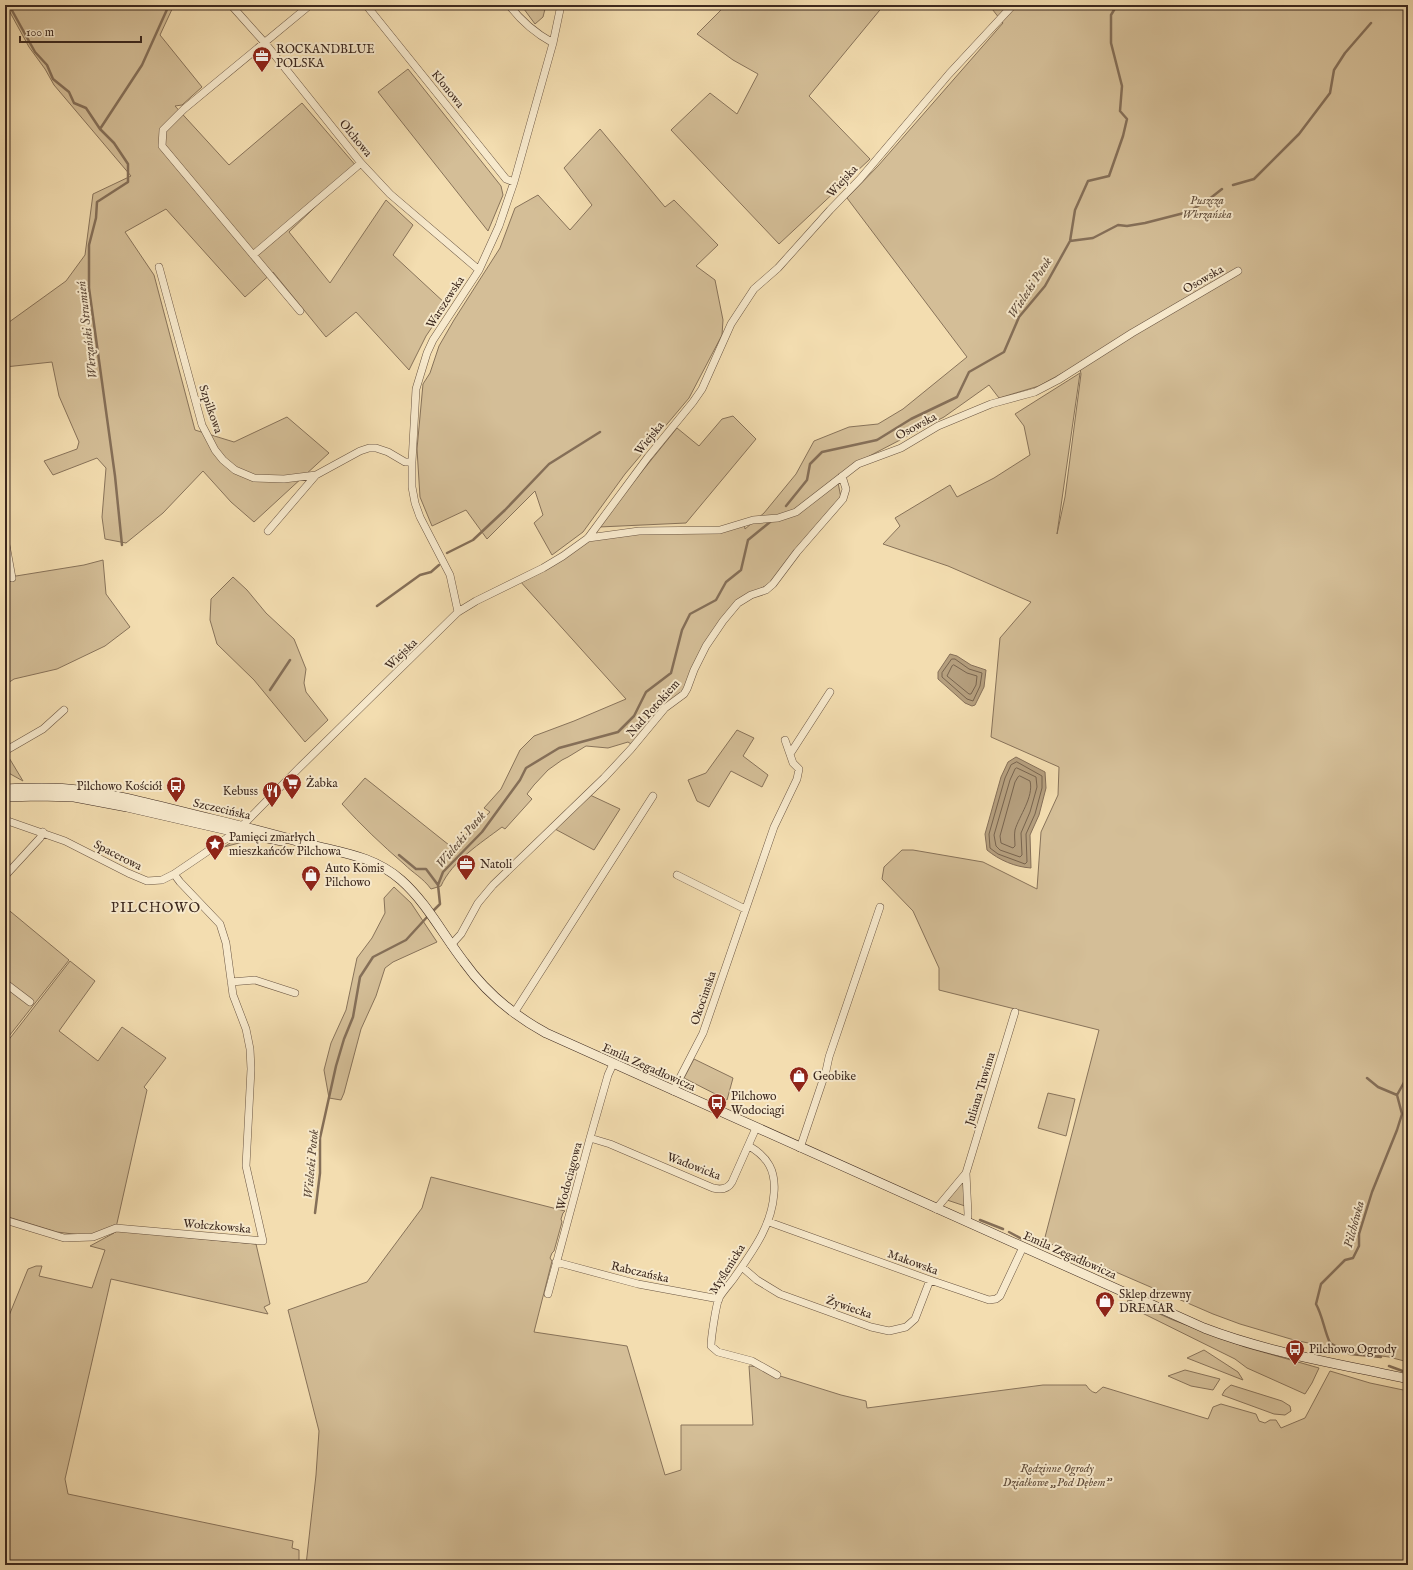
<svg xmlns="http://www.w3.org/2000/svg" width="1413" height="1570" font-family="'IM FELL English',serif">
  <style>
    .green { fill: #d4be97; stroke: #88735a }
    .water { fill: #b59f7e; stroke: #856f58 }
    .lines { fill: none; stroke-linecap: round; stroke-linejoin: round }
    .shore { stroke: #78644e; stroke-width: 1 }
    .stream { stroke: #856f58; stroke-width: 2.5 }
    .street-casing { stroke: #6a5542; stroke-width: 8 }
    .secondary-casing { stroke: #3c281e; stroke-width: 10 }
    .street { stroke: #f7e9cc; stroke-width: 7 }
    .secondary { stroke: #f7e9cc; stroke-width: 9 }
    .labels { text-anchor: middle; stroke-width: 4; stroke-linejoin: round; paint-order: stroke }
    .poi-label { font-size: 12px; fill: #3c281e; stroke: #f7e9cc; text-anchor: start }
    .street-label { font-size: 12px; fill: #3c281e; stroke: #f7e9cc }
    .park-label { font-size: 12px; font-style: italic; fill: #624e3c; stroke: #f7e9cc }
    .water-label { font-size: 13px; font-style: italic; fill: #604c3b; stroke: #f7e9cc }
    .quarter-label { font-size: 14px; letter-spacing: 1px; fill: #3c281e; stroke: #f7e9cc }
  </style>
  <rect width="100%" height="100%" fill="#f3ddb0"/>
  <filter id="stains"><feTurbulence type="fractalNoise" baseFrequency=".005" numOctaves="4"/><feColorMatrix values="0 0 0 0 .2 0 0 0 0 .09 0 0 0 0 .02 0 0 0 .5 -.17"/></filter>
  <radialGradient id="worn" r=".72"><stop offset=".6" stop-color="#630" stop-opacity="0"/><stop offset="1" stop-color="#630" stop-opacity=".3"/></radialGradient>
  <path class="green" d="M6,5H174L160,35L202,87L182,105L175,106L229,165L302,103L357,167L289,232L330,283L386,200L413,225L393,255L447,305L426,336L409,370L356,312L326,337L273,272L245,297L166,209L125,232L154,275L195,430L234,442L287,417L329,453L254,522L231,502L203,471L163,513L126,543L105,539L102,517L106,468L97,458L53,475L44,461L77,449L79,442L59,396L52,362L5,367V325L66,281L85,255L93,194L131,176L54,85L45,69L29,47Z
    M521,5H546L543,17L535,24Z
    M726,5H820L822,7L825,5H884L809,96L870,159L779,244L671,130L710,93L737,114L758,74L733,60L697,34Z
    M989,5H1408V1362L1389,1357L1346,1351L1294,1340L1240,1324L1213,1314L1044,1241L1099,1030L939,990V968L913,911L882,879L884,867L902,850H913L983,862L1037,889L1041,832L1058,795L1059,767L991,737L1000,638L1031,602L948,566L883,544L900,526L895,518L950,485L957,497L994,478L1030,455L1024,426L1015,414L1080,373L1057,534L1065,497L1081,374L1079,364L1039,386L999,398L989,385L944,417L856,463L837,477L841,498L769,584L734,603L682,692L631,744L628,742L608,748L586,746L568,757L562,760L548,770L534,785L527,794L532,799L505,829L502,827C481,843 452,861 441,886L431,889C423,878 413,873 404,864C382,845 361,825 342,804L365,778L454,849L470,830L490,812L484,808L501,789L520,750L534,736L574,721L626,699L519,580L588,538L613,534L708,531L744,523L745,529L764,513L796,474L814,441L849,427L878,424L903,409L967,357L847,198L878,166L1003,23Z
    M408,69L501,186L503,195L488,231L378,92Z
    M600,129L665,207L674,200L718,245L696,266L715,280L723,320L722,335L689,398L625,474L583,532L552,555L534,523L543,515L535,491L487,539L466,510L432,526L420,497L417,449L423,384L430,373L439,346L454,320L500,248L515,208L538,195L570,230L592,205L564,168Z
    M733,416L756,439L686,523L599,527L618,501L677,428L699,446L722,419Z
    M103,560L106,594L130,627L105,646L57,669L14,679L5,685V573L16,576L84,565Z
    M233,577L247,590L266,613L294,639L306,669L304,683L306,692L328,720L305,742L254,680L217,644L210,620L211,599Z
    M737,730L754,738L743,756L768,775L762,787L731,771L709,807L697,801L688,780L706,773Z
    M8,756L23,781L5,771V757Z
    M590,795L620,809L594,850L555,829Z
    M239,837L250,840L224,847Z
    M394,887L411,903L437,942L393,962L385,968L376,996L361,1029L344,1093L341,1100L329,1098L324,1070L331,1043L346,1010L357,958L372,938L385,913L384,898Z
    M5,907L69,960L6,1040H5Z
    M70,961L95,981L59,1031L98,1061L122,1027L166,1058L144,1087L147,1090L115,1232L118,1231L256,1244L270,1304L264,1307L268,1314L111,1279L65,1479L68,1494L293,1541L292,1548L299,1550V1565H5V1322L6,1323L28,1269L36,1266H42L39,1276L92,1288L105,1250L90,1246L114,1233L81,1235L57,1232L5,1216V1041L7,1042Z
    M694,1059L733,1078L727,1100L684,1078Z
    M1048,1093L1075,1099L1066,1136L1038,1128Z
    M431,1177L565,1211L563,1213L561,1219L562,1222L554,1251L552,1253L550,1258L552,1261L534,1332L627,1346L665,1475L681,1470V1425H753L749,1366L764,1367L777,1375L841,1395L866,1401L867,1408L1043,1385H1086C1089,1389 1091,1392 1096,1393L1103,1387L1208,1419L1213,1407L1221,1404L1256,1414L1259,1421L1265,1423L1270,1420H1276L1281,1428L1305,1418L1330,1371L1370,1383L1408,1391V1565H306L316,1475L319,1431L288,1310L367,1282L422,1208Z
    M962,1182H963L965,1206L947,1200Z
    M1128,1300L1173,1320L1245,1347L1319,1368L1312,1383L1305,1394L1247,1368L1235,1359L1126,1305Z
    M1204,1350L1238,1372L1243,1380L1187,1358Z
    M1185,1370L1220,1379L1213,1390L1191,1386L1168,1376Z
    M1231,1385L1282,1401L1290,1406L1291,1411L1285,1415L1274,1414L1222,1395L1225,1390Z"/>
  <path class="water" d="M950,654L957,656L971,665L986,670L984,687L975,705L972,706L965,703L938,679V672Z
    M1016,757L1045,772L1046,788L1039,815L1030,835L1031,868C1015,867 999,860 987,850L985,834L1001,777L1008,762Z"/>
  <g class="lines">
    <path class="shore" d="M952,659H955L969,669L982,673L980,686L973,701L967,699L942,677V673Z
      M954,665L967,673L977,676L976,685L971,694H969L947,676L952,666Z
      M1017,762L1042,776V788L1035,814L1026,834L1027,862L1025,864L998,854L990,848L989,834L1005,778L1011,765Z
      M1017,768L1036,777L1037,787L1030,812L1021,833L1022,855L1020,857L1000,850L996,846L994,835L1010,780L1015,769Z
      M1020,776L1030,781C1034,797 1019,816 1015,830C1014,835 1015,841 1015,846L1013,848L1001,843L1000,836L1015,782L1018,777Z"/>
    <path class="stream" d="M9,5L35,52L47,65L53,79L69,92L74,103L86,108L100,129L114,143L128,164V182L97,202L96,218L89,245V288L115,476L122,545
      M100,129L142,65L169,5
      M1233,185L1254,179L1299,134L1330,93L1334,70L1345,53L1371,23
      M1070,241L1093,238L1118,225L1127,226L1145,223L1188,212L1208,200L1222,189
      M786,506L807,480L810,464L822,452L877,440L911,419L957,397L969,372L1004,352L1019,317L1045,286L1070,241L1075,210L1088,181L1109,176L1123,136L1127,119L1120,111L1122,86L1111,43V15L1117,5
      M447,553L473,540L505,510L549,464L600,432
      M377,606L420,575L431,572L439,565
      M270,690L290,660
      M399,855L416,869H426L438,885
      M432,912L440,904L438,885L443,872L482,832L520,780L526,768L559,748L618,732L634,716L646,692L671,673L682,630L690,614L716,600L726,582L741,570L748,540L770,522
      M1367,1078L1378,1087L1397,1095
      M315,1213L320,1173V1138L336,1066L344,1039L353,1017L360,977L373,957L406,940L428,916
      M980,1220L1003,1229
      M1009,1232L1022,1239
      M1381,1357L1350,1354L1330,1343C1324,1330 1323,1317 1316,1304L1321,1284L1345,1260L1353,1258L1359,1246V1234L1372,1192L1397,1130L1402,1114L1397,1095L1407,1077L1408,1070
      M1389,1366L1408,1373"/>
    <defs>
      <path id="street" d="M231,5L265,43L361,163L390,194L479,270
        M366,5L506,179L514,182
        M509,5C521,21 535,33 553,43
        M253,255L361,163
        M159,267L202,425L215,450L223,460L235,470L254,478L284,479L316,475
        M300,311L162,146L163,130L184,109L310,5
        M268,531L316,475L360,451L369,448H376L388,452L405,462H412
        M588,538L639,531L720,530L753,520L778,518L796,512L858,464L901,448L938,426L991,404L1035,392L1058,380L1132,333L1238,271
        M5,539L12,578
        M458,612L450,575L420,517L415,503L412,487V462L416,389L427,353L433,340L479,270L499,226L514,182L553,43L561,5
        M5,751L43,729L64,710
        M790,754L830,692
        M5,820L65,841L128,873L147,881L162,880L174,874L236,832L299,768L458,612L476,601L543,568L563,556L588,538L648,457L693,402L702,389L731,324L754,289L778,268L830,210L860,179L949,74L1013,5
        M677,875L745,909
        M5,876L40,838L43,832
        M451,945L461,934L478,903L493,885L604,778L631,749L665,708L684,694L687,689L694,670L706,646L723,621L738,603L751,595L766,590L773,584L797,552L843,499L846,489L842,476
        M231,982L255,980L295,993
        M5,983L30,1002
        M514,1013L653,796
        M673,1091L703,1033L774,827L797,779L799,769L793,763L785,740
        M590,1138L610,1144L713,1188C721,1190 728,1189 732,1182L756,1128
        M749,1146C768,1157 776,1171 774,1193C772,1226 752,1252 734,1278C729,1285 723,1291 719,1298C716,1305 711,1338 711,1346L718,1352L752,1361L777,1375
        M800,1148L826,1071L829,1057L880,907
        M966,1173L968,1214L967,1222
        M936,1209L966,1173L1015,1012
        M5,1220L64,1238L93,1237L116,1228L263,1241L246,1166L251,1069L250,1049L246,1029L233,995L226,943L220,924L180,882L174,874
        M769,1222L930,1280L989,1300L996,1299L1000,1296L1023,1247
        M556,1262L638,1284L719,1299
        M742,1267L757,1280L780,1294L871,1327L889,1331L906,1327L915,1319L930,1280
        M548,1294L590,1138L608,1075L613,1064"/>
      <path id="secondary" d="M5,789C26,788 47,787 68,789C116,793 165,808 212,819C246,827 279,836 312,845C344,853 375,857 401,880C427,903 443,935 464,962C486,993 513,1015 546,1033L1204,1328C1269,1353 1340,1364 1408,1379
        M5,797L39,796L74,797L127,807L236,832L282,841"/>
    </defs>
    <use href="#street" class="street-casing"/>
    <use href="#secondary" class="secondary-casing"/>
    <use href="#street" class="street"/>
    <use href="#secondary" class="secondary"/>
  </g>
  <defs>
    <symbol id="office-pin" viewBox="-11 -11 22 30"><path d="M0 17L-7.5 6A9.5 9.5 0 1 1 7.5 6Z" fill="#8f2418" stroke="#f7e9cc"/><path d="M-6-3h4V-5.5h4V-3h4V5H-6ZM-1-4.5V-3h2v-1.5ZM-6 0V1H6V0Z" fill="#fff"/></symbol>
    <symbol id="supermarket-pin" viewBox="-11 -11 22 30"><path d="M0 17L-7.5 6A9.5 9.5 0 1 1 7.5 6Z" fill="#8f2418" stroke="#f7e9cc"/><path d="M-6-5.5h2.5l.6 2H6L4.5 2H-2.5L-4.4-4H-6ZM-1.5 3.2a1.3 1.3 0 1 0 .1 0ZM3 3.2a1.3 1.3 0 1 0 .1 0Z" fill="#fff"/></symbol>
    <symbol id="bus-pin" viewBox="-11 -11 22 30"><path d="M0 17L-7.5 6A9.5 9.5 0 1 1 7.5 6Z" fill="#8f2418" stroke="#f7e9cc"/><path d="M-5-6H5V4H4V6H2V4H-2V6H-4V4H-5ZM-3.5-4V0h7V-4ZM-3.5 1.2v1.5H-2V1.2ZM2 1.2v1.5H3.5V1.2Z" fill="#fff"/></symbol>
    <symbol id="restaurant-pin" viewBox="-11 -11 22 30"><path d="M0 17L-7.5 6A9.5 9.5 0 1 1 7.5 6Z" fill="#8f2418" stroke="#f7e9cc"/><path d="M-5-6h1v4h1v-4h1v4h1v-4h1v5L-1.5 .5V6h-2V.5L-5-1ZM5-6V6H3V1.5H1.5Q1.5-4 5-6Z" fill="#fff"/></symbol>
    <symbol id="sight-pin" viewBox="-11 -11 22 30"><path d="M0 17L-7.5 6A9.5 9.5 0 1 1 7.5 6Z" fill="#8f2418" stroke="#f7e9cc"/><path d="M0-6L1.8-2.2L6-1.7L2.9 1.2L3.7 5.4L0 3.3L-3.7 5.4L-2.9 1.2L-6-1.7L-1.8-2.2Z" fill="#fff"/></symbol>
    <symbol id="shop-pin" viewBox="-11 -11 22 30"><path d="M0 17L-7.5 6A9.5 9.5 0 1 1 7.5 6Z" fill="#8f2418" stroke="#f7e9cc"/><path d="M-5-2.5h2.3a2.7 3.5 0 0 1 5.4 0H5L5.5 6h-11ZM-1.5-2.5h3a1.5 2.3 0 0 0-3 0Z" fill="#fff"/></symbol>
  </defs>
  <g fill-rule="evenodd">
    <use href="#office-pin" x="251" y="45" width="22" height="30"/>
    <use href="#supermarket-pin" x="281" y="772" width="22" height="30"/>
    <use href="#bus-pin" x="165" y="775" width="22" height="30"/>
    <use href="#restaurant-pin" x="261" y="780" width="22" height="30"/>
    <use href="#sight-pin" x="204" y="833" width="22" height="30"/>
    <use href="#office-pin" x="455" y="853" width="22" height="30"/>
    <use href="#shop-pin" x="300" y="864" width="22" height="30"/>
    <use href="#shop-pin" x="788" y="1065" width="22" height="30"/>
    <use href="#bus-pin" x="706" y="1092" width="22" height="30"/>
    <use href="#shop-pin" x="1094" y="1290" width="22" height="30"/>
    <use href="#bus-pin" x="1284" y="1338" width="22" height="30"/>
  </g>
  <g class="labels">
    <g class="poi-label">
      <text x="276" y="53">ROCKANDBLUE<tspan x="276" dy="14">POLSKA</tspan></text>
      <text x="306" y="787">Żabka</text>
      <text x="162" y="790" text-anchor="end">Pilchowo Kościół</text>
      <text x="258" y="795" text-anchor="end">Kebuss</text>
      <text x="229" y="841">Pamięci zmarłych<tspan x="229" dy="14">mieszkańców Pilchowa</tspan></text>
      <text x="480" y="868">Natoli</text>
      <text x="325" y="872">Auto Komis<tspan x="325" dy="14">Pilchowo</tspan></text>
      <text x="813" y="1080">Geobike</text>
      <text x="731" y="1100">Pilchowo<tspan x="731" dy="14">Wodociągi</tspan></text>
      <text x="1119" y="1298">Sklep drzewny<tspan x="1119" dy="14">DREMAR</tspan></text>
      <text x="1309" y="1353">Pilchowo Ogrody</text>
    </g>
    <g class="street-label">
      <text transform="translate(448 89) rotate(51)" y="4">Klonowa</text>
      <text transform="translate(356 138) rotate(51)" y="4">Olchowa</text>
      <text transform="translate(842 181) rotate(-47)" y="4">Wiejska</text>
      <text transform="translate(1203 279) rotate(-30)" y="4">Osowska</text>
      <text transform="translate(445 302) rotate(-57)" y="4">Warszewska</text>
      <text transform="translate(211 409) rotate(71)" y="4">Szpilkowa</text>
      <text transform="translate(916 426) rotate(-28)" y="4">Osowska</text>
      <text transform="translate(649 438) rotate(-51)" y="4">Wiejska</text>
      <text transform="translate(401 654) rotate(-44)" y="4">Wiejska</text>
      <text transform="translate(653 708) rotate(-48)" y="4">Nad Potokiem</text>
      <text transform="translate(222 809) rotate(13)" y="4">Szczecińska</text>
      <text transform="translate(118 855) rotate(27)" y="4">Spacerowa</text>
      <text transform="translate(703 998) rotate(-71)" y="4">Okocimska</text>
      <text transform="translate(649 1067) rotate(24)" y="4">Emila Zegadłowicza</text>
      <text transform="translate(980 1089) rotate(-73)" y="4">Juliana Tuwima</text>
      <text transform="translate(694 1166) rotate(21)" y="4">Wadowicka</text>
      <text transform="translate(569 1176) rotate(-75)" y="4">Wodociągowa</text>
      <text transform="translate(217 1226) rotate(5)" y="4">Wołczkowska</text>
      <text transform="translate(1070 1255) rotate(24)" y="4">Emila Zegadłowicza</text>
      <text transform="translate(913 1262) rotate(20)" y="4">Makowska</text>
      <text transform="translate(727 1269) rotate(-58)" y="4">Myślenicka</text>
      <text transform="translate(640 1272) rotate(13)" y="4">Rabczańska</text>
      <text transform="translate(849 1307) rotate(19)" y="4">Żywiecka</text>
    </g>
    <g class="park-label">
      <text x="1207" y="204">Puszcza<tspan x="1207" dy="14">Wkrzańska</tspan></text>
      <text x="1057" y="1472">Rodzinne Ogrody<tspan x="1057" dy="14">Działkowe „Pod Dębem”</tspan></text>
    </g>
    <g class="water-label">
      <text transform="translate(1029 287) rotate(-57)" y="5">Wielecki Potok</text>
      <text transform="translate(86 330) rotate(-97)" y="5">Wkrzański Strumień</text>
      <text transform="translate(460 839) rotate(-50)" y="5">Wielecki Potok</text>
      <text transform="translate(310 1164) rotate(-85)" y="5">Wielecki Potok</text>
      <text transform="translate(1353 1224) rotate(-75)" y="5">Pilchówka</text>
    </g>
    <g class="quarter-label">
      <text x="156" y="912">PILCHOWO</text>
    </g>
  </g>
  <rect width="1413" height="1570" fill="none" stroke="#f3ddb0" stroke-width="20"/>
  <rect x="6" y="6" width="1401" height="1558" fill="none" stroke="#3c281e" stroke-width="2"/>
  <rect x="10" y="10" width="1393" height="1550" fill="none" stroke="#3c281e"/>
  <path d="M20 36v6h121v-6" fill="none" stroke="#3c281e" stroke-width="2"/>
  <text x="26" y="36" font-size="12" fill="#3c281e" stroke="#f7e9cc" stroke-width="3" paint-order="stroke">100 m</text>
  <rect width="100%" height="100%" filter="url(#stains)"/>
  <rect width="100%" height="100%" fill="url(#worn)"/>
</svg>
